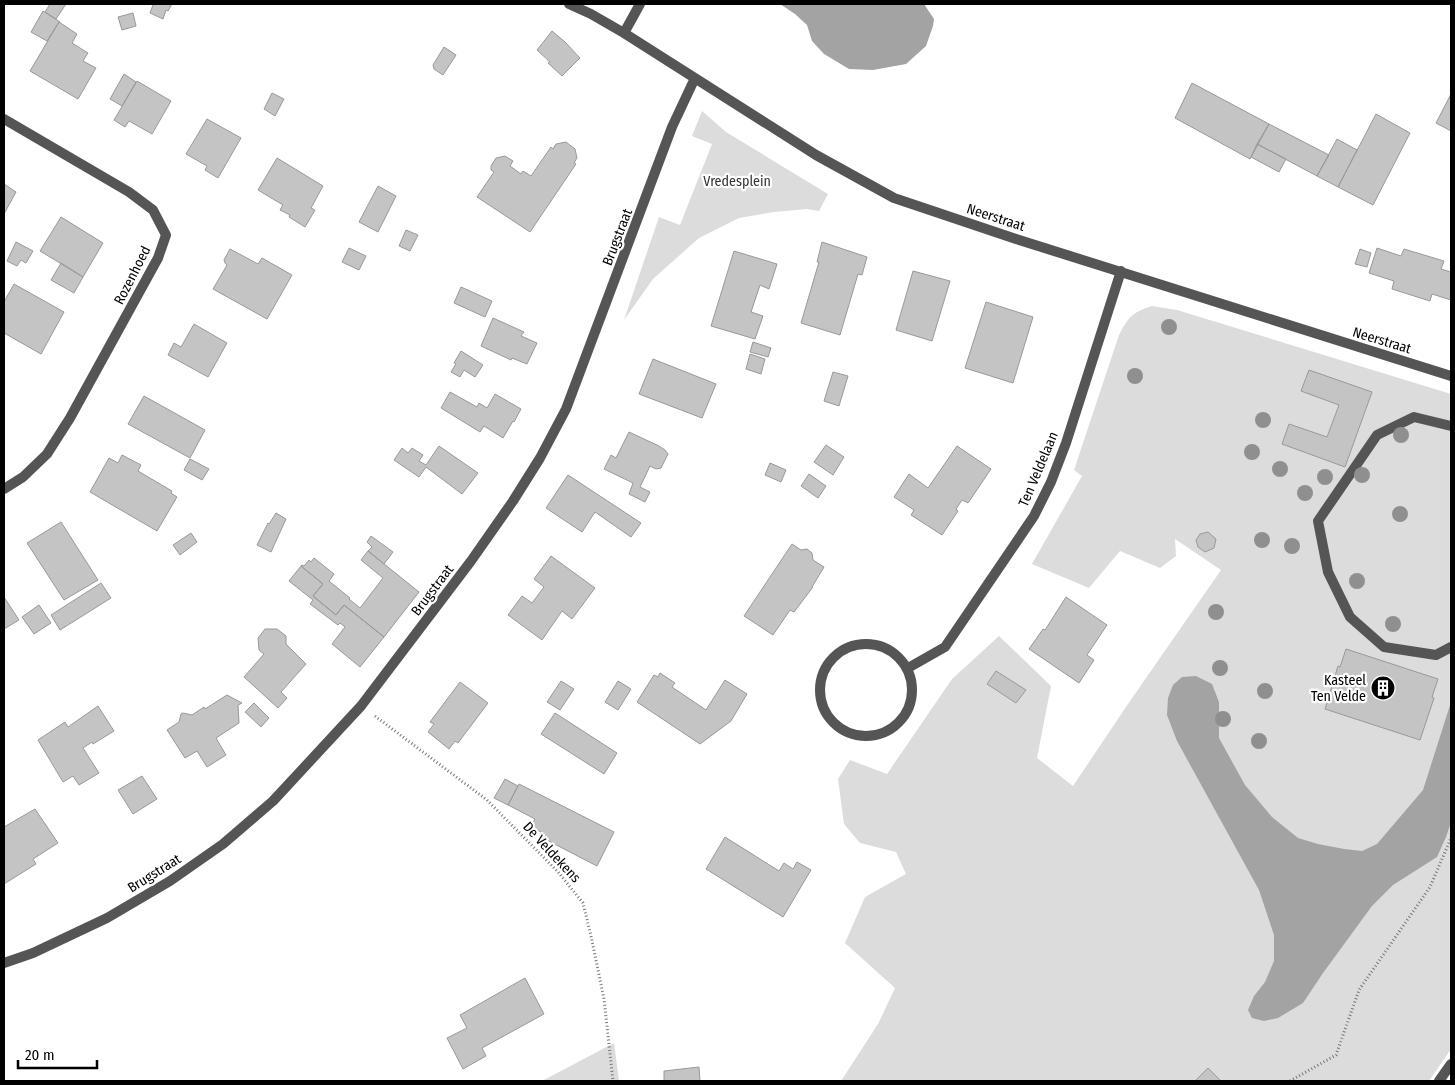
<svg xmlns="http://www.w3.org/2000/svg" width="1455" height="1085" font-family="'Fira Sans Condensed',sans-serif">
  <style>
    .green { fill: #dcdcdc }
    .water { fill: #a3a3a3 }
    .building { fill: #c4c4c4; stroke: #999 }
    .lines { fill: none; stroke-linecap: round; stroke-linejoin: round }
    .path { stroke: #777; stroke-width: 3; stroke-dasharray: 1 2.5; stroke-linecap: butt }
    .service { stroke: #555; stroke-width: 10 }
    .minor { stroke: #555; stroke-width: 10 }
    .tree { fill: #8f8f8f }
    .labels { text-anchor: middle; stroke-width: 4.5; stroke-linejoin: round; paint-order: stroke }
    .park-label { font-size: 14px; fill: #333; stroke: #fff }
    .street-label { font-size: 14px; fill: #000; stroke: #fff }
    .poi-label { font-size: 14px; fill: #000; stroke: #fff; text-anchor: end }
  </style>
  <rect width="100%" height="100%" fill="#fff"/>
  <path class="green" d="M702,111L726,132L828,194L819,211L807,209L774,212L739,218L699,238L653,279L624,320L659,217L680,225L712,144L692,136Z
    M1152,306L1177,310L1451,394V1049L1429,1081H841L878,1024L895,988L845,943L865,897L906,874L896,852L860,843L844,824L838,779L850,760L887,774L952,679L999,636L1051,686L1037,758L1073,786L1128,704L1221,570L1175,539L1176,556L1160,568L1120,551L1089,588L1032,564L1082,476L1074,470L1119,335C1128,318 1132,312 1152,306Z
    M614,1043L619,1081H542Z"/>
  <path class="water" d="M780,4H924L934,19L933,26L926,46L906,64L873,70L849,69L824,54L812,41L807,25L795,14Z
    M1196,676L1212,684L1219,702V738L1245,785L1272,817L1298,838L1318,844L1344,849L1362,851L1377,844L1423,790L1451,702V822L1446,837L1437,857L1393,885L1372,906L1323,973L1303,1003L1278,1018L1264,1021L1252,1018L1248,1010L1254,996L1265,982L1274,961V935L1259,890L1177,741L1167,715L1168,698L1173,685L1182,677Z"/>
  <path class="building" d="M50,4H66L56,19L45,12Z
    M151,4H172L168,11L166,10L163,19L150,13L153,5Z
    M43,11L60,22H59L47,41L31,32Z
    M133,13L136,26L122,30L118,17Z
    M59,22L77,34L72,43L88,53L83,61L96,68L78,99L30,71Z
    M552,31L565,42L580,58L562,76L548,63L550,62L537,50Z
    M444,47L456,55L443,75L434,69L433,65Z
    M124,74L136,82L122,106L110,99Z
    M137,81L171,101L152,134L129,121L125,127L114,120Z
    M1192,83L1269,124L1250,159L1175,118Z
    M272,93L284,99L275,116L264,109Z
    M1451,94V131L1436,123Z
    M1376,114L1410,133L1373,205L1338,187Z
    M207,119L241,138L218,178L205,170L207,166L186,154Z
    M1269,124L1329,155L1317,176L1257,144Z
    M1337,139L1357,150L1338,187L1317,176Z
    M566,142L575,149L577,158L574,163L576,164L530,232L477,197L494,172L491,170V166L496,158L505,156L513,161L510,166L521,174L523,171L531,176L551,147L553,149L556,144Z
    M1257,144L1286,159L1279,172L1251,157Z
    M277,158L323,186L311,208L315,210L305,227L289,217L290,215L280,210L283,205L258,190Z
    M4,184L16,192L4,214Z
    M378,186L396,196L378,232L359,222Z
    M61,217L103,243L83,277L40,251Z
    M406,230L418,235L410,251L399,246Z
    M16,242L33,251L26,263L21,260L17,266L7,261Z
    M822,242L867,257L862,275L858,274L840,335L801,323L819,262H817Z
    M349,248L366,256L359,270L342,262Z
    M1377,248L1401,256L1404,249L1444,261L1441,269L1451,272V300L1432,294L1430,301L1392,289L1394,281L1369,273Z
    M230,249L258,264L262,258L292,275L267,319L213,289L227,265L225,263L224,260Z
    M1360,249L1371,253L1367,267L1355,264Z
    M734,251L777,264L769,289L760,285L751,312L763,316L755,339L711,326Z
    M61,263L83,277L74,293L51,280Z
    M913,271L950,281L932,341L896,330Z
    M14,284L64,312L41,354L4,333V302Z
    M461,287L492,301L485,317L454,303Z
    M986,302L1033,317L1013,383L965,368Z
    M493,318L524,332L521,336L537,343L527,364L512,358L511,360L481,346Z
    M194,324L227,343L208,377L168,355L174,343L181,347Z
    M753,342L771,348L768,357L750,352Z
    M461,351L483,365L475,377L464,370L460,377L451,372L456,364L454,363Z
    M750,354L765,359L761,374L746,369Z
    M653,359L716,384L702,418L639,394Z
    M1309,370L1372,392L1345,467L1282,444L1289,424L1327,437L1339,405L1301,391Z
    M833,372L848,376L839,406L824,401Z
    M450,392L477,407L479,403L487,408L495,394L521,409L514,422L513,421L503,438L484,426L480,432L441,408Z
    M144,396L205,430L190,458L128,424Z
    M629,432L659,446L665,450L668,454L661,468L656,469L650,466L640,487L650,492L645,502L629,494L633,483L604,469L611,455L616,458Z
    M826,445L844,457L833,475L814,462Z
    M439,446L478,473L462,494L426,467L419,477L394,460L402,448L408,453L412,448L423,455L419,461L426,465Z
    M957,446L991,469L968,503L962,500L956,509L958,511L942,535L911,515L914,510L894,497L909,474L928,488Z
    M122,455L141,465L138,471L172,491L171,493L177,497L157,531L90,492L109,458L118,463Z
    M190,459L209,469L202,480L184,470Z
    M770,463L786,470L781,482L765,475Z
    M809,474L826,486L818,498L801,486Z
    M568,475L641,523L631,537L595,512L582,532L546,508Z
    M276,513L286,519L271,552L257,545L268,523L269,524Z
    M61,522L98,580L64,600L27,543Z
    M1208,532L1216,539L1214,548L1205,552L1198,547L1196,540L1200,534Z
    M191,533L197,542L180,555L173,545Z
    M371,536L393,552L384,564L368,551L372,547L367,542Z
    M792,544L801,550L807,549L812,553L813,560L824,567L812,587H813L794,612L790,610L773,635L744,616Z
    M368,551L419,592L384,637L344,605L336,615L313,596L323,584L301,566L302,565L304,566L309,560L311,562L314,558L334,574L329,581L350,598L349,599L360,608L383,578L361,560Z
    M551,556L595,588L572,619L562,611L542,640L508,615L522,596L532,603L544,587L534,579Z
    M301,566L323,584L313,596L336,615L344,605L384,637L360,667L332,644L345,627L340,623L338,625L310,604L313,600L289,581Z
    M101,583L111,598L60,630L51,615Z
    M4,597L19,620L4,629Z
    M1066,597L1107,625L1087,655L1094,660L1079,683L1029,649L1043,629L1045,630Z
    M39,605L51,623L34,634L22,617Z
    M265,629H277L286,636V644L306,664L281,692L287,698L278,708L244,677L264,654L259,650L258,638Z
    M1346,649L1438,679L1432,697L1434,698L1420,740L1325,709L1338,666L1340,667Z
    M996,671L1026,690L1016,703L987,684Z
    M660,673L675,683L672,687L706,710L725,680L747,694L731,721L700,744L637,702L654,675L658,677Z
    M561,681L574,689L560,710L547,702Z
    M618,681L631,689L618,710L605,702Z
    M460,682L488,703L458,743L455,741L449,749L428,732L434,724L430,722Z
    M227,695L242,703L238,705L239,723L216,738L226,755L207,767L197,751L185,758L167,730L179,722L181,714L183,713L192,715L204,707L205,709Z
    M254,703L269,718L261,727L245,712Z
    M98,706L114,731L93,744L92,742L83,748L99,773L79,785L73,776L63,782L38,740L65,722L68,727Z
    M555,713L617,753L604,774L541,734Z
    M142,776L157,799L133,814L118,790Z
    M505,779L518,786L508,805L494,798Z
    M519,784L614,832L597,866L539,836L541,832L531,827L535,819L508,805Z
    M35,809L58,843L33,859L36,864L4,884V827Z
    M725,837L779,871L784,863L793,869L797,862L811,870L783,917L706,869Z
    M525,978L544,1014L482,1048L486,1056L463,1069L447,1038L467,1028L460,1015Z
    M699,1067L700,1081H664V1071Z
    M1208,1068L1221,1081H1195Z"/>
  <g class="lines">
    <path class="path" d="M375,716L487,800L558,872L583,903L591,936L604,999L613,1081
      M1290,1081L1336,1055L1359,990L1430,887L1451,838"/>
    <path class="service" d="M1451,426L1414,417L1377,435L1318,521L1328,572L1350,617L1384,647L1436,655L1451,647"/>
    <path class="minor" d="M569,4L591,14L624,33L816,155L894,198L1016,239L1451,376
      M624,33L640,4
      M4,119L129,192L153,210L166,235L158,258L70,418L47,454L23,477L4,489
      M820 690a46 46 0 1 1 92 0a46 46 0 1 1-92 0Z
      M908,668L945,647L1034,516L1051,482L1066,443L1121,271
      M4,963L33,953L107,918L170,881L223,844L273,801L361,706L471,561L513,501L540,458L566,409L672,127L695,78
      M1439,1081L1451,1064"/>
  </g>
  <g class="tree">
    <circle cx="1169" cy="327" r="8"/>
    <circle cx="1135" cy="376" r="8"/>
    <circle cx="1263" cy="420" r="8"/>
    <circle cx="1401" cy="435" r="8"/>
    <circle cx="1252" cy="452" r="8"/>
    <circle cx="1280" cy="469" r="8"/>
    <circle cx="1362" cy="475" r="8"/>
    <circle cx="1325" cy="477" r="8"/>
    <circle cx="1305" cy="493" r="8"/>
    <circle cx="1400" cy="514" r="8"/>
    <circle cx="1262" cy="540" r="8"/>
    <circle cx="1292" cy="546" r="8"/>
    <circle cx="1357" cy="581" r="8"/>
    <circle cx="1216" cy="612" r="8"/>
    <circle cx="1393" cy="624" r="8"/>
    <circle cx="1220" cy="668" r="8"/>
    <circle cx="1265" cy="691" r="8"/>
    <circle cx="1223" cy="719" r="8"/>
    <circle cx="1259" cy="741" r="8"/>
  </g>
  <defs>
    <symbol id="building-disc" viewBox="-11 -11 22 22"><circle r="9.5" fill="#000" stroke="#fff"/><path d="M-4-6H4V6H1V3H-1V6H-4ZM-2.5-4.3h1.7v1.8h-1.7ZM.8-4.3h1.7v1.8H.8ZM-2.5-1h1.7V.8h-1.7ZM.8-1h1.7V.8H.8Z" fill="#fff"/></symbol>
  </defs>
  <g fill-rule="evenodd">
    <use href="#building-disc" x="1369" y="674" width="28" height="28"/>
  </g>
  <g class="labels">
    <g class="park-label">
      <text x="737" y="186">Vredesplein</text>
    </g>
    <g class="street-label">
      <text transform="translate(996 217) rotate(18)" y="5">Neerstraat</text>
      <text transform="translate(617 237) rotate(-69)" y="5">Brugstraat</text>
      <text transform="translate(132 275) rotate(-63)" y="5">Rozenhoed</text>
      <text transform="translate(1382 340) rotate(17)" y="5">Neerstraat</text>
      <text transform="translate(1038 469) rotate(-67)" y="5">Ten Veldelaan</text>
      <text transform="translate(432 590) rotate(-53)" y="5">Brugstraat</text>
      <text transform="translate(552 852) rotate(47)" y="5">De Veldekens</text>
      <text transform="translate(154 873) rotate(-32)" y="5">Brugstraat</text>
    </g>
    <g class="poi-label">
      <text x="1366" y="685">Kasteel<tspan x="1366" dy="16">Ten Velde</tspan></text>
    </g>
  </g>
  <rect width="1455" height="1085" fill="none" stroke="#000000" stroke-width="10"/>
  <path d="M18 1060v8h79v-8" fill="none" stroke="#000000" stroke-width="2.5"/>
  <text x="25" y="1060" font-size="15" fill="#000000" stroke="#ffffff" stroke-width="4" paint-order="stroke">20 m</text>
</svg>
